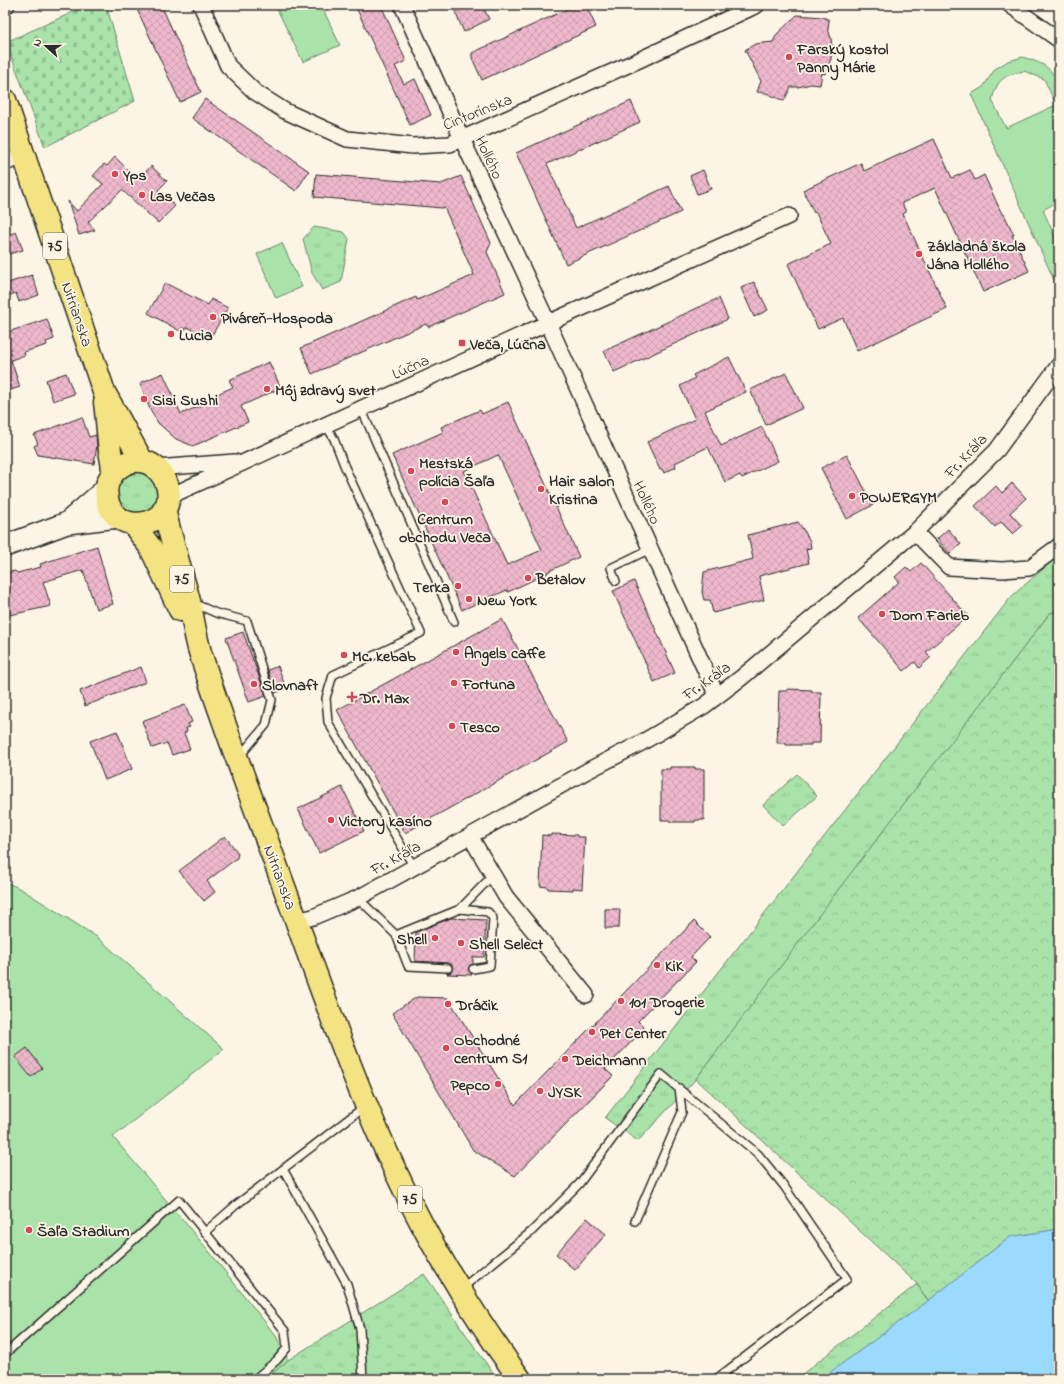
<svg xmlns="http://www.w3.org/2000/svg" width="1064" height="1384" font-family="'Indie Flower',sans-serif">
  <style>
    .grass { fill: url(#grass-tufts); stroke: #6a876a }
    .forest { fill: url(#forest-crowns); stroke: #6a876a }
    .cemetery { fill: url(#cemetery-stones); stroke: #6a876a }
    .garden { fill: #a9e3a9; stroke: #6a876a; fill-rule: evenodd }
    .water { fill: #9adafc; stroke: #6e94a8 }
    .building { fill: url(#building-cross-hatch); stroke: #2b2b2b; fill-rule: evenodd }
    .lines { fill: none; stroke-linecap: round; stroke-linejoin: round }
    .service-casing { stroke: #2b2b2b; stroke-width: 10 }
    .minor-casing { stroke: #2b2b2b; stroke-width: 18 }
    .secondary-casing { stroke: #2b2b2b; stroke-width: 24 }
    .primary-casing { stroke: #2b2b2b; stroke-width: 25 }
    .service { stroke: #fcf5e5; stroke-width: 7 }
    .minor { stroke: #fcf5e5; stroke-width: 15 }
    .secondary { stroke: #fcf5e5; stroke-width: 21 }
    .primary { stroke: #f4e382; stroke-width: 22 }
    .poi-dot { fill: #d1495b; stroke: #fcf5e5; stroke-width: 1.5 }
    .labels { text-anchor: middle; stroke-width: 3.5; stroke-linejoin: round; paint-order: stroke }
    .shield { fill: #fcf5e5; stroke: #6a6863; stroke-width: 1 }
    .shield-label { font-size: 15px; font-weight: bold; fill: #2b2b2b }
    .poi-label { font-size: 16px; font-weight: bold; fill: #2b2b2b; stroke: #fcf5e5; text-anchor: start }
    .street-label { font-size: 16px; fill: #2b2b2b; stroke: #fcf5e5 }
  </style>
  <defs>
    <pattern id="grass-tufts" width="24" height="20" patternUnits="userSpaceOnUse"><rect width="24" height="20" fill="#a9e3a9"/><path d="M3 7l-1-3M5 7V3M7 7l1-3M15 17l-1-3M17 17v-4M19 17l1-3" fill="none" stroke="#92c392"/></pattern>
    <pattern id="forest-crowns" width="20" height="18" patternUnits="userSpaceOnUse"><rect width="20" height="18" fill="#a9e3a9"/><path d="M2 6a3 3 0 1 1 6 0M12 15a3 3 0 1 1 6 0" fill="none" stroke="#92c392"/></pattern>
    <pattern id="cemetery-stones" width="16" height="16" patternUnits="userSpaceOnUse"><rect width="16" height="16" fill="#a9e3a9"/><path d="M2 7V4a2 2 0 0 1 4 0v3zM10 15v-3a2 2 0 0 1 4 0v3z" fill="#92c392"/></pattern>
    <pattern id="building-cross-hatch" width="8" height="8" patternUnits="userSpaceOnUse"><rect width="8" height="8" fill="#eeb7cc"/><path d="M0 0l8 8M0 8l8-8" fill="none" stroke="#cc9eaf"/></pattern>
  </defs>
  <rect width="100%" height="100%" fill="#fcf5e5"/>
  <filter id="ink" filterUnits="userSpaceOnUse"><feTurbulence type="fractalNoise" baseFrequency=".025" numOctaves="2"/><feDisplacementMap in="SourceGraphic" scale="8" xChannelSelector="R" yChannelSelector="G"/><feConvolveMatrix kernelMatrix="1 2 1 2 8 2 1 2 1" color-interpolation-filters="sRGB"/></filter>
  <g filter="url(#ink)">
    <path class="grass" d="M314,227L344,232L349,239L341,282L322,290L312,273L303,239Z
      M141,472L150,476L160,496L151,512L129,514C125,510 120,506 118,502C111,486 126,473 141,472Z
      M1059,555V611L1050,613L696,1079L638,1141L605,1118L1011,597Z
      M797,774L817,796L783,826L763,805Z
      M424,1274L497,1379H266L288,1360Z
      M917,1284L928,1301L821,1379H796Z"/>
    <path class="forest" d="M1059,611V1229L1010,1237L928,1301L917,1284L696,1079L841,886L1050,613Z"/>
    <path class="cemetery" d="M89,5H106L135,101L45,147L6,42Z"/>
    <path class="garden" d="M275,5H321L340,45L303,62Z
      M1023,57C1043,64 1050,65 1059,85V201L1043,210L1056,239L1059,240V258L1057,260L1059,266L1058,289L971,94L983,87L995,69L1008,61ZM1024,71L1044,79L1056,105L1006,128L992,100C998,78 1003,76 1024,71Z
      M282,243L302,287L276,298L257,254Z
      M5,882L21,889L97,937L224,1049L113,1137L208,1250L276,1336L288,1360L266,1379H5Z"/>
    <path class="water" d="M1059,1229V1379H821L928,1301L1010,1237Z"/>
    <path class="building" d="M135,5H161L201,92L180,102Z
      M355,5H381L406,61L395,66L404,84L415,79L431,115L410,125Z
      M470,5H482L489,19L464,32L455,12Z
      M576,5H586L596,27L482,80L472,58V53Z
      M797,15L823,17L829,20L828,29L831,38L832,49L831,59L825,74L822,73L820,85L811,84L798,87H791L784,101L766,93L757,92L761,81L745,50L755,44L773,42L777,34Z
      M205,99L309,171L296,191L192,118Z
      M631,101L640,122L547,164L576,228L669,186L681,212L566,264L516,153Z
      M934,139L952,178L970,170L975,180L984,175L1002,214H1004L1014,235H1012L1029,271L983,292L935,188L902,203L906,212L903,214L947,309L857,351L843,318L818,329L788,264L831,244L816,212L814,213L803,190L861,163L864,171Z
      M115,157L138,180L151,166L167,181L158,190L175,206L158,223L122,190L88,222L95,230L79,235L68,201L77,211L103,184L93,176L104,164L107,166Z
      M703,170L711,189L697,194L690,176Z
      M316,174L441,184L461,176L491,243L487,252L505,293L428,327L426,324L312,374L301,348L416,297L417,300L474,275L444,207L442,208L314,197Z
      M16,232L23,250L5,255V236Z
      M32,275L39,295L19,302L16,293L5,297V284Z
      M754,282L768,310L754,317L741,288Z
      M165,283L208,305L211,299L228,308L209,340L187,327L185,330L181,328L180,331L148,313Z
      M719,298L728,319L614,372L604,351Z
      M47,319L54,339L46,342L47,345L24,352L25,355L11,360L20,387L5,392V333Z
      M729,357L746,392L705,411L721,446L762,427L778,461L742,478L740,475L725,482L708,447L675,463L676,467L664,473L662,469L660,470L647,442L695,419L680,386L695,378L693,375Z
      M269,362L281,388L241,406L248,422L193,446L176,439L158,423L149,407L140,383L163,373L181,414L204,404L202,401L233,387L229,380Z
      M66,373L74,394L53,401L46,380Z
      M786,373L803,408L766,425L750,390Z
      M508,402L579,557L547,572L548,573L537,578L508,592L507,590L462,610L392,455L443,432L441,427L480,410L482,414ZM498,455L542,550L507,565L464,471Z
      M82,417L89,437L96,435L97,445L94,464L38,455L34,446L38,444L34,435Z
      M847,455L873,505L847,519L821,468Z
      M1012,483L1026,498L1010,513L1022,526L1013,534L1001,522L995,527L975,506L996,486L1002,493Z
      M798,522L805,532L810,541L811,548L806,549L809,563L759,576L764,600L713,613L710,600H704L702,592L704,572L753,559L748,535Z
      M948,529L961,544L950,554L937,539Z
      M97,546L113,604L96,609L83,570L43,582L51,606L10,615L5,592V573L15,571L17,573L41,567L40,564Z
      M921,563L968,616L926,652L931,657L919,668L915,662L904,671L858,618L899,582L895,577L906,567L911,572Z
      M634,581L675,673L654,682L613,591Z
      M502,619L568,742L405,833L337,710Z
      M243,632L266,696L249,702L226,638Z
      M278,666L286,689L275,693L268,670Z
      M141,667L146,682L85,706L80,691Z
      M787,689L812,690V692H821L820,743H811V745H786V743H777L779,691H787Z
      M185,705L192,722L188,724L190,727L186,728L187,731L184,733L190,749L172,755L167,743L152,748L142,721Z
      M117,731L132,769L105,780L90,741Z
      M670,767H695V769H704V820H695V822H670V820H661V769H670Z
      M342,787L364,831L319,853L298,809Z
      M551,834L577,835V837H585L582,889L573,888V890L548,889V887L540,886L542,835L551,836Z
      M225,836L238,853L237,858L207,881L215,892L204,901L179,871Z
      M605,909H620L619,928H605Z
      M451,918L486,920L484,957H473V964L470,965L468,969L472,975L447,974L451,972L453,969L452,965L449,963L415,961L416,932Z
      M694,921L710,937L691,957L696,962L638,1021L645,1028L605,1069L613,1076L515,1176L473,1150L392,1013L417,997L448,998L515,1105Z
      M27,1048L42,1068L31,1077L15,1057Z
      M587,1218L606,1234L575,1270L556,1254Z"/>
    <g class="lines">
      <defs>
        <path id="service" d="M361,408L454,622
          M326,425L334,439L344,465L421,633L333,675L326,698L328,722L414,867
          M616,581L611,568L650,549
          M193,603L216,613L247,621L272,700L266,725L239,757
          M358,898L396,935L460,909L493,875
          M460,909L488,912L493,918L490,966L473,969
          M396,935L408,966L448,968
          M283,1169L347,1284L360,1329L363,1379
          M635,1221L682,1112L679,1088
          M205,1232L285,1331L287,1348L277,1360L255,1379
          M462,1288L531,1232L579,1184L661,1074L758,1154L784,1186L847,1279L716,1379
          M5,1354L179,1200L205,1232L236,1205L364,1107"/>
        <path id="minor" d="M201,5L228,66L255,92L285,111L347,139L413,146L450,144L639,60L757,5
          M402,5L462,139L548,323L717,696
          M1010,5L1059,40
          M5,6L7,5
          M5,163L25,155
          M156,468L235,462
          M168,497L548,323L789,216
          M915,532L949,567L1002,570L1029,568L1059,546
          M470,836L506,897L586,995
          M297,921L313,917L358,898L587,771L641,743L704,706L741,678L915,532L997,450L1059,365"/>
        <path id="secondary" d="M67,523L106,489
          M5,546L67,523L118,517"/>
        <path id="primary" d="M5,100L104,392L142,461
          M105,402C107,418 108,434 110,451C111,457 113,465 113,472C113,475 110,477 109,480C106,485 106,492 107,498C108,506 112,513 119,518C127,524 138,525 148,522C195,506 152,432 113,473
          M164,509C171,540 181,570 189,601C193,618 195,635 200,652C225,730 255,807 283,884C327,1004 368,1127 430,1239C457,1287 487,1334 520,1379
          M133,524L151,548L180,610"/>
      </defs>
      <use href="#service" class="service-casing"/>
      <use href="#minor" class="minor-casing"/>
      <use href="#secondary" class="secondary-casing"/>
      <use href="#primary" class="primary-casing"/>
      <use href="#service" class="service"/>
      <use href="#minor" class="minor"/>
      <use href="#secondary" class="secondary"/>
      <use href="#primary" class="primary"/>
    </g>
  </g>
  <g class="poi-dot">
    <circle cx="789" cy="57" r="4"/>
    <circle cx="115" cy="174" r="4"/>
    <circle cx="142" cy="195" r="4"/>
    <circle cx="919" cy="254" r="4"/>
    <circle cx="213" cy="317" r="4"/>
    <circle cx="171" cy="334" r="4"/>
    <rect x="458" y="339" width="8" height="8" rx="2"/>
    <circle cx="267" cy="389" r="4"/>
    <circle cx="144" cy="399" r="4"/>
    <circle cx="411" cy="471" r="4"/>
    <circle cx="541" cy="489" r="4"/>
    <circle cx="852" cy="496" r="4"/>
    <circle cx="445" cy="502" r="4"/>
    <circle cx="528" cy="578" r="4"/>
    <circle cx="458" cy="586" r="4"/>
    <circle cx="469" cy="599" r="4"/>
    <circle cx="882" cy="614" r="4"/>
    <circle cx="456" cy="652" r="4"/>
    <circle cx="344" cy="655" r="4"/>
    <circle cx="454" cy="683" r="4"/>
    <circle cx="254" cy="684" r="4"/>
    <path d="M350 691h4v4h4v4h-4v4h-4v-4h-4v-4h4z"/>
    <circle cx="452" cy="726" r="4"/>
    <circle cx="331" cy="820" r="4"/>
    <circle cx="435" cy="938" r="4"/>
    <circle cx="461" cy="943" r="4"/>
    <circle cx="657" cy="965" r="4"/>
    <circle cx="621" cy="1001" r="4"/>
    <circle cx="448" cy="1004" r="4"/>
    <circle cx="592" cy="1032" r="4"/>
    <circle cx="446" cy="1048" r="4"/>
    <circle cx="565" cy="1059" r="4"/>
    <circle cx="498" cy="1084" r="4"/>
    <circle cx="540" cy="1091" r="4"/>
    <circle cx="29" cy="1230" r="4"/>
  </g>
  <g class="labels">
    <g class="shield">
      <rect x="43" y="233" width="24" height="26" rx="3"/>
      <rect x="170" y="566" width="24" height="26" rx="3"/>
      <rect x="398" y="1186" width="24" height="26" rx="3"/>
    </g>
    <g class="shield-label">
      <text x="55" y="251">75</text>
      <text x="182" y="584">75</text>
      <text x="410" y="1204">75</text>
    </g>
    <g class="poi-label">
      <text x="797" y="54">Farský kostol<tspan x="797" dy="18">Panny Márie</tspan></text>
      <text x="123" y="180">Yps</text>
      <text x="150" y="201">Las Večas</text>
      <text x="927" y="251">Základná škola<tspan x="927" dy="18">Jána Hollého</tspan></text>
      <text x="221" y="323">Piváreň-Hospoda</text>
      <text x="179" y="340">Lucia</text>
      <text x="470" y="349">Veča, Lúčna</text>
      <text x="275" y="395">Môj zdravý svet</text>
      <text x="152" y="405">Sisi Sushi</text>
      <text x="419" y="468">Mestská<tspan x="419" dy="18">polícia Šaľa</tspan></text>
      <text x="549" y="486">Hair salon<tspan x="549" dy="18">Kristina</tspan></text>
      <text x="860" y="502">POWERGYM</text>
      <text x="445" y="524" text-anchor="middle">Centrum<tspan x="445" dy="18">obchodu Veča</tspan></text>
      <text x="536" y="584">Betalov</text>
      <text x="450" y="592" text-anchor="end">Terka</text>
      <text x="477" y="605">New York</text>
      <text x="890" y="620">Dom Farieb</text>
      <text x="464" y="658">Angels caffe</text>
      <text x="352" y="661">Mc. kebab</text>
      <text x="462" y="689">Fortuna</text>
      <text x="262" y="690">Slovnaft</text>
      <text x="360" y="703">Dr. Max</text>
      <text x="460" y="732">Tesco</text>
      <text x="339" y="826">Victory kasíno</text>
      <text x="427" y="944" text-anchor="end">Shell</text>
      <text x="469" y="949">Shell Select</text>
      <text x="665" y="971">KiK</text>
      <text x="629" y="1007">101 Drogerie</text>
      <text x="456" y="1010">Dráčik</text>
      <text x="600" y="1038">Pet Center</text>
      <text x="454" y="1045">Obchodné<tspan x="454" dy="18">centrum S1</tspan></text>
      <text x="573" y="1065">Deichmann</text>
      <text x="490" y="1090" text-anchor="end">Pepco</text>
      <text x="548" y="1097">JYSK</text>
      <text x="37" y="1236">Šaľa Stadium</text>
    </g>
    <g class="street-label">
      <text transform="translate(477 111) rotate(-22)" y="6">Cintorínska</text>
      <text transform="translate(490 157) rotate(65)" y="6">Hollého</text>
      <text transform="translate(78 314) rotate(71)" y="6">Nitrianska</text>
      <text transform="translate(410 366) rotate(-25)" y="6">Lúčna</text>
      <text transform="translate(965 455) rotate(-47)" y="6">Fr. Kráľa</text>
      <text transform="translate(648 502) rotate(66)" y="6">Hollého</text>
      <text transform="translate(706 680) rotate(-35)" y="6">Fr. Kráľa</text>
      <text transform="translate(395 857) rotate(-29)" y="6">Fr. Kráľa</text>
      <text transform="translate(281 877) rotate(70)" y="6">Nitrianska</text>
    </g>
  </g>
  <rect width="1064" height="1384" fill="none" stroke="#fcf5e5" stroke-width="20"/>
  <rect x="10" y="10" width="1044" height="1364" fill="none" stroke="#2b2b2b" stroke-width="1.5" filter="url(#ink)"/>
  <g transform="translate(46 46) rotate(291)" stroke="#fcf5e5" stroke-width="3" paint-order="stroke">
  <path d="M0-3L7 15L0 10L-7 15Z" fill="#2b2b2b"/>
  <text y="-6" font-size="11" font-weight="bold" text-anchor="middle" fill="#2b2b2b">N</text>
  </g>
</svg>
